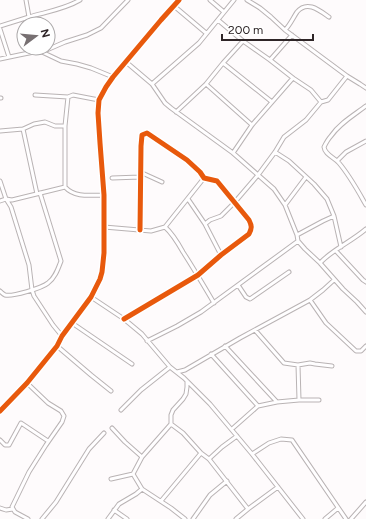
<svg xmlns="http://www.w3.org/2000/svg" width="366" height="519" font-family="Figtree,sans-serif">
  <style>
    .lines { fill: none; stroke-linecap: round; stroke-linejoin: round }
    .street-casing { stroke: #b9b3b4; stroke-width: 5 }
    .street { stroke: #fffeff; stroke-width: 3 }
    .cycleway-casing { stroke: #fff; stroke-width: 8 }
    .cycleway { stroke: #e8590c; stroke-width: 5 }
  </style>
  <rect width="100%" height="100%" fill="#fefbfc"/>
  <g class="lines">
    <defs>
      <path id="street" d="M210,0L224,12
        M247,0L260,8L271,17L285,30L347,76L360,84L366,88
        M174,6L206,33
        M29,17C46,12 65,9 80,0
        M218,20L243,41L270,60L293,78L311,90L321,102
        M0,26L29,17L26,0
        M0,29L9,57
        M285,30C290,25 293,18 297,12C307,0 319,10 329,17
        M42,52L65,42L87,35L101,28L128,0
        M0,59L19,55L34,52H42L61,61L77,64L91,68L113,77
        M270,60L292,35
        M126,62L152,84L165,103L171,108L233,153L274,189L285,205L297,235L298,241L305,249L320,263
        M223,63L272,102
        M152,84L199,43L234,0
        M206,84L252,125
        M35,95L68,97L73,95L99,100
        M0,98H1
        M366,106C354,115 340,123 331,136C328,139 326,143 324,147C325,155 334,157 339,163C350,176 358,191 366,205
        M176,112L206,84L223,63L243,41
        M65,126L68,97
        M23,129L37,194
        M0,131L23,129L34,124L45,122L55,126H65V187C75,198 91,195 104,195
        M275,152L289,161L314,184L327,199L334,216L341,247
        M233,153L252,125L293,78
        M337,161L346,152L366,141
        M140,172L162,182
        M112,178L140,177
        M0,181L6,199L11,207L29,265L32,290L34,296L53,325L62,336
        M188,199L205,224L221,255
        M0,201L6,199L12,200L65,187
        M285,205L306,177
        M205,224L210,220L221,216L234,203L258,175L275,152L284,137L306,120L321,102L328,100L347,76
        M104,227L151,231L165,227C173,234 178,243 183,252C194,269 204,286 214,303
        M165,227L204,178
        M366,229C351,242 333,249 320,263L343,289L357,302L366,312
        M297,235L323,221L334,216
        M336,251L363,280L366,282
        M238,285L246,297L250,299L289,272
        M0,291C2,293 3,294 5,295C12,297 42,288 48,283C55,278 58,269 61,261L40,193
        M91,297L124,319L142,334L170,367L184,378L210,404L252,454L303,519
        M310,300L326,323L356,351H361L366,346
        M124,319L198,275L221,255L249,234C252,228 252,226 249,220L217,181L204,178L200,172L187,160L147,133L142,135L141,146L140,230
        M72,323L132,364
        M255,330L284,363L298,365L310,363L315,364L332,366
        M147,341L177,326L201,312L298,241
        M57,346L91,375L111,391
        M225,346L277,402
        M211,354L258,406
        M298,365L299,400
        M177,372L185,370L240,338L310,300L323,290L334,280
        M27,383L48,403L61,411L64,416L62,422L46,445L29,472L12,507L15,512L28,519
        M121,410L141,390L170,367
        M0,411L27,383L57,346L62,336L91,297L100,279L102,272L104,253V195L100,143L98,113L99,100L106,87L113,77L161,20L179,0
        M171,424L183,433L201,453L209,459L248,509
        M112,428L125,442L142,457
        M232,429L258,406L277,402L299,400H319
        M0,440L5,445H9L21,423L48,441
        M252,454L269,443L281,439L292,440L346,519
        M209,459L222,447L237,436
        M133,474L142,457L171,424V415L173,410L183,399L186,394L187,387V382
        M133,474L142,489L171,508L185,519
        M111,479L133,474
        M161,501L201,453
        M0,508L6,510L13,509
        M114,510L127,519
        M42,519L56,502L89,449L104,433
        M108,519L119,504L136,494L142,489
        M193,519L210,495L227,481
        M236,519L248,509L278,487
        M325,519L338,508
        M351,519L366,502"/>
    </defs>
    <use href="#street" class="street-casing"/>
    <use href="#street" class="street"/>
    <defs>
      <path id="cycleway" d="M124,319L198,275L221,255L249,234C252,228 252,226 249,220L217,181L204,178L200,172L187,160L147,133L142,135L141,146L140,230
        M0,411L27,383L57,346L62,336L91,297L100,279L102,272L104,253V195L100,143L98,113L99,100L106,87L113,77L161,20L179,0"/>
    </defs>
    <use href="#cycleway" class="cycleway-casing"/>
    <use href="#cycleway" class="cycleway"/>
  </g>
  <g transform="translate(36 36) rotate(74)"><circle r="19" fill="#ffffff" stroke="#aba8a9"/>
  <path d="M0-3L7 15L0 10L-7 15Z" fill="#777072"/>
  <text y="-6" font-size="11" font-weight="bold" text-anchor="middle" fill="#2e2527">N</text>
  </g>
  <path d="M222 34v6h91v-6" fill="none" stroke="#2e2527" stroke-width="2"/>
  <text x="228" y="34" font-size="12" fill="#2e2527" stroke="#ffffff" stroke-width="3" paint-order="stroke">200 m</text>
</svg>
